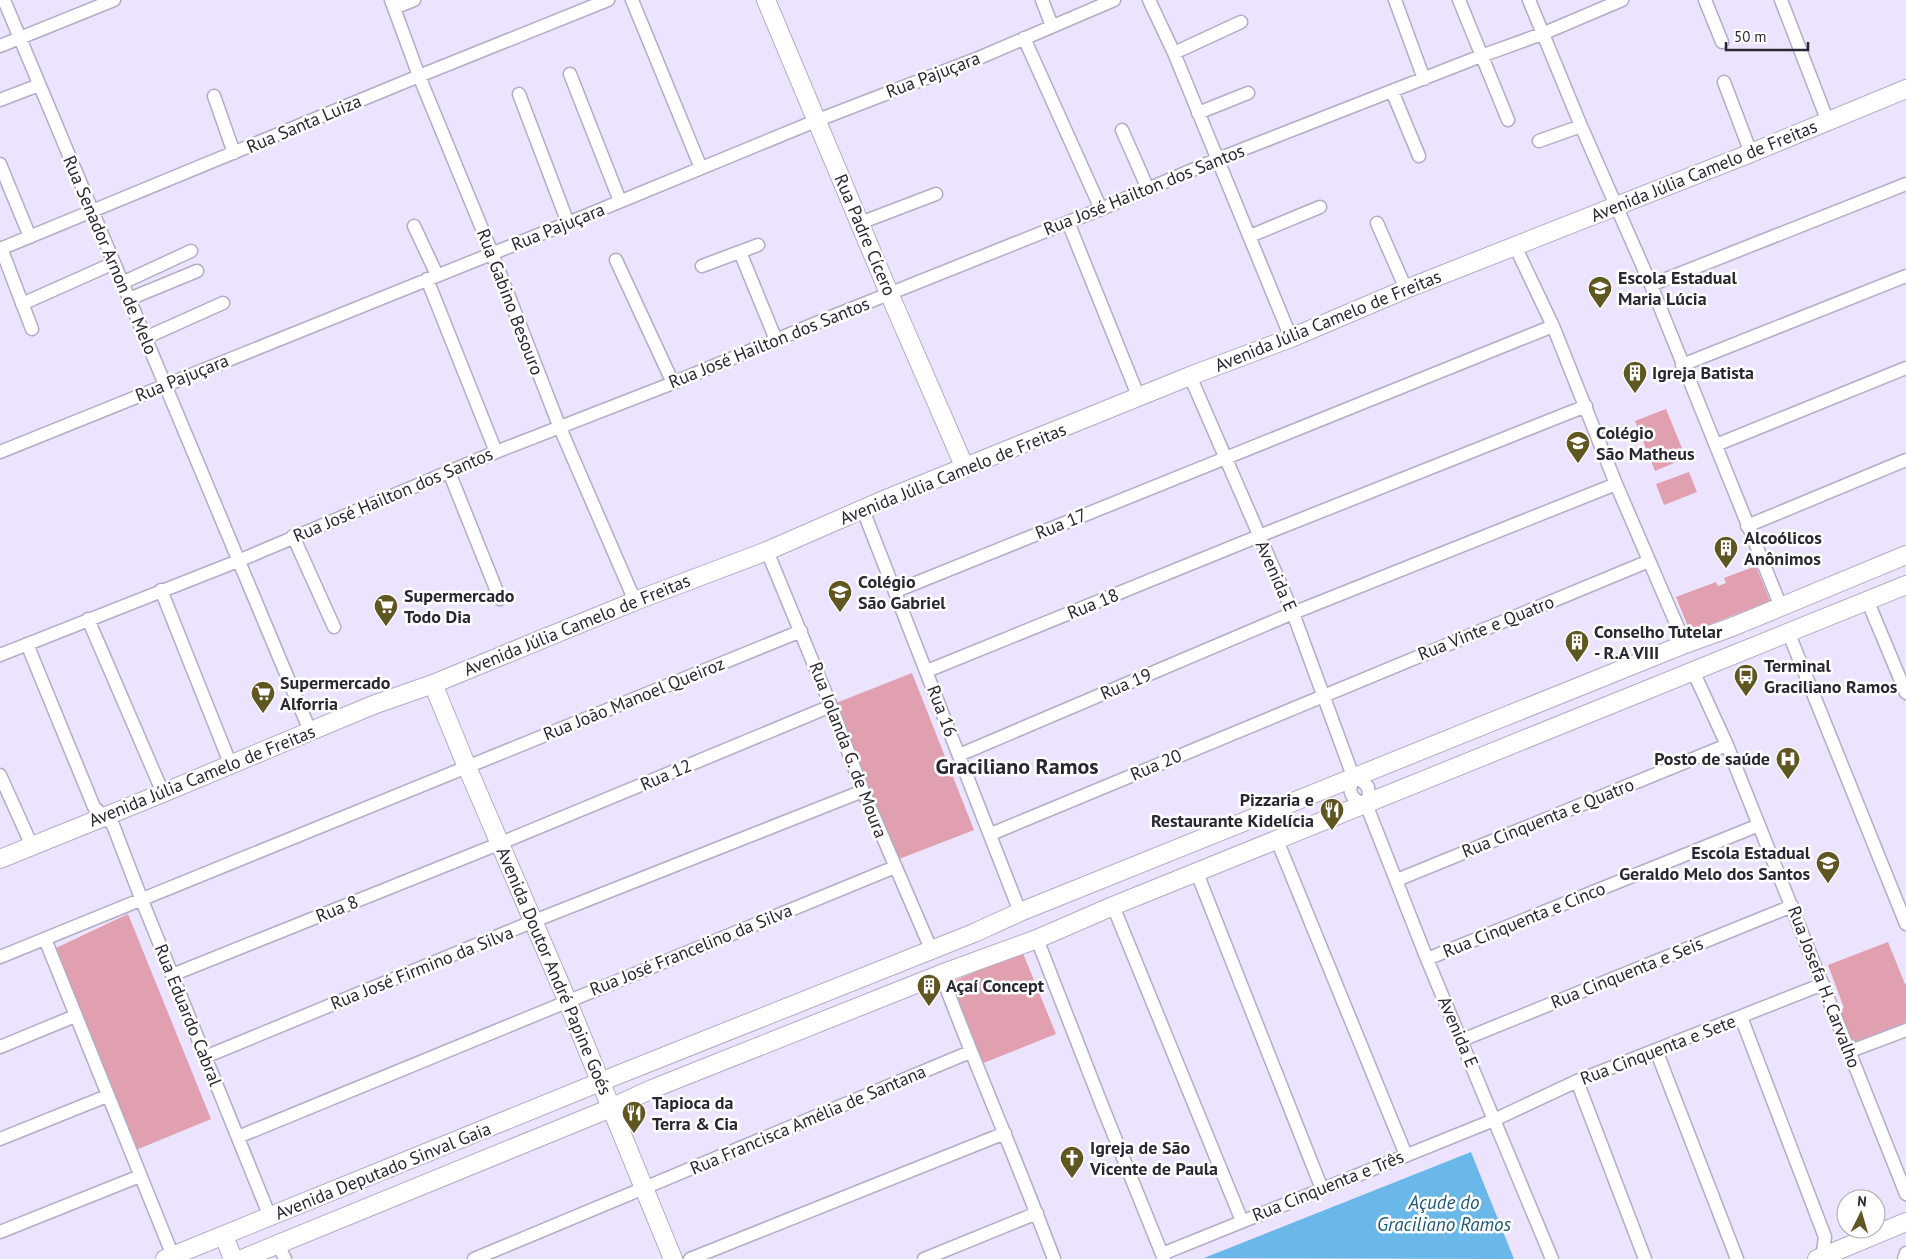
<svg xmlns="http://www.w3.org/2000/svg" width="1906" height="1259" font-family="'PT Sans',sans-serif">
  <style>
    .green { fill: #e0a0af }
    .water { fill: #69b8e9 }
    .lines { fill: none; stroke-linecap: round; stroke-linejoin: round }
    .street-casing { stroke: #b4abc6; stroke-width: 15 }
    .secondary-casing { stroke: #b4abc6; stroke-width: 20 }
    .street { stroke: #fff; stroke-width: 12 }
    .secondary { stroke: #fff; stroke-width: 18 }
    .labels { text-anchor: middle; stroke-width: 5; stroke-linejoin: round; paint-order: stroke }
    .street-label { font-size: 18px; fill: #2b2732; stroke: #fff }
    .poi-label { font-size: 18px; font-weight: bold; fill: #2b2732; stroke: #fff; text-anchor: start }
    .water-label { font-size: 19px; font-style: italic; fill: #1b5778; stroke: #fff }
    .district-label { font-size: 22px; font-weight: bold; fill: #2b2732; stroke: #fff }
  </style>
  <rect width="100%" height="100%" fill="#ece3fe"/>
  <path class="green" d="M1666,409L1686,458L1655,471L1635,421Z
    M1689,472L1697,492L1664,505L1656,484Z
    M1756,566L1770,601L1693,631L1689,629L1676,597L1716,582L1718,586L1726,583L1724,578Z
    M912,673L974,830L894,861L831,705Z
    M128,914L211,1119L136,1150L56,948Z
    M1888,942L1905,984H1906V1022L1849,1044L1835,1012L1844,1008L1828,965Z
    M1022,951L1056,1034L981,1064L952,982Z"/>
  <path class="water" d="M1471,1152L1514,1259L1204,1258Z"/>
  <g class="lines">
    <defs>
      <path id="street" d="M4,0L310,731
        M391,0L419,76L492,253L560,428L635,601
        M632,0L701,168
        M1042,0L1052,26
        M1149,0L1174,53L1291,338
        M1395,0L1424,79
        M1459,0L1508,120
        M1529,0L1581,126L1651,285L1781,607
        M1705,0L1722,42
        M1781,0L1828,122
        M394,8L414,0
        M1024,38L1101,209
        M0,46L114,0
        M1174,53L1241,22
        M570,74L620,201
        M1724,82L1751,153
        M1392,91L1419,156
        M519,94L568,223
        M214,96L234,153
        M0,100L39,85
        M1198,113L1248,93
        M1122,130L1148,189
        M1539,141L1581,126
        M0,164L30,237
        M1068,222L1139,398
        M860,223L936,194
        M1377,223L1406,289
        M414,226L437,275
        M1250,236L1320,207
        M1515,246L1553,326L1616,484L1685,644
        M1,248L32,329
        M0,249L419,76L608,0
        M740,252L776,340
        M616,260L673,383
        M702,266L758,245
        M427,279L496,452
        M122,283L191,251
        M1651,285L1906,184
        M129,299L197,271
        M22,304L114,263
        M145,338L223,303
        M1682,365L1906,276
        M1190,376L1293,613L1354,779
        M1716,445L1906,368
        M0,452L568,223L818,120L981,57L1114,0
        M449,472L500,599
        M863,510L1020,912
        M1747,526L1906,460
        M293,536L334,627
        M767,551L831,706L863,791L931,949
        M161,590L230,763
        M896,591L1553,326
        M1868,602L1906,693
        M88,619L163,793
        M1789,634L1906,924
        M27,644L94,807L113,825L141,898L270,1217
        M0,655L238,561L496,452L673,383L826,319L1101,209L1218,159L1481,56L1542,34L1622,0
        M927,671L1259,536L1586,406
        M1693,671L1727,745L1906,1194
        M959,755L1293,613L1616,484
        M0,775L32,846
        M1354,779L1361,780L1368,787L1369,796L1366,804L1427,959L1552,1259
        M1354,779C1346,790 1352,802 1366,804
        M991,834L1649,561
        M1277,840L1406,1155
        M1197,873L1322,1189
        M1397,880L1727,745
        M1113,906L1242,1221
        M45,939L173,1256
        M1037,939L1103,1108L1164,1259
        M0,957L801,631
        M1427,959L1759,825
        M941,974C977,1070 1018,1163 1054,1259
        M172,975L501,843L831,706
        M1741,1017L1825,1237L1822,1259
        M1462,1040L1792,906
        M0,1047L75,1016
        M1656,1050L1737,1259
        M1848,1052L1906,1030
        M205,1057L534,921L863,791
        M1577,1081L1645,1259
        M238,1137L895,867
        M0,1139L107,1096
        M0,1232L140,1176
        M278,1244L285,1259
        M1162,1254L1494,1120L1577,1081L1823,984
        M474,1259L970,1052
        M690,1259L1005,1133
        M924,1259L1037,1213
        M1904,1259L1906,1253"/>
      <path id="secondary" d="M766,0L889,293L965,468
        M433,684L467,767L567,1000L673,1259
        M0,859L163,793L373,705L433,684L635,601L767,551L886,499L1190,376L1291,338L1406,289L1751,153L1906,89
        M224,1236L233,1259
        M165,1259L600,1082L974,933L1020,912L1685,644L1732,627L1906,555
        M242,1259L611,1108L652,1089L941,974L1037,939L1113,906L1906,585
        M1817,1259L1906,1222"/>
    </defs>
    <use href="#street" class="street-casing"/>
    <use href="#secondary" class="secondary-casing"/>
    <use href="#street" class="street"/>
    <use href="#secondary" class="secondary"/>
  </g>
  <defs>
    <symbol id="school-pin" viewBox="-11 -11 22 30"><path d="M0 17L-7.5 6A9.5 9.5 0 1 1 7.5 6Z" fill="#605622" stroke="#fff"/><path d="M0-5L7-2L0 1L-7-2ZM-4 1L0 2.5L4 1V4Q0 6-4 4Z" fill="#fff"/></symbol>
    <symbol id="building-pin" viewBox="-11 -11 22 30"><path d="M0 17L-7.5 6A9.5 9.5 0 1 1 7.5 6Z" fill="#605622" stroke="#fff"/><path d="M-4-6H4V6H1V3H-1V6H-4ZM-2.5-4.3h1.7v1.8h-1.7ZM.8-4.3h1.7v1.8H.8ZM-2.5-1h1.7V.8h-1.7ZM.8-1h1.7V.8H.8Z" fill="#fff"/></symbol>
    <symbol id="supermarket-pin" viewBox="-11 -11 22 30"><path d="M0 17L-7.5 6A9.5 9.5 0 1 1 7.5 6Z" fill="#605622" stroke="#fff"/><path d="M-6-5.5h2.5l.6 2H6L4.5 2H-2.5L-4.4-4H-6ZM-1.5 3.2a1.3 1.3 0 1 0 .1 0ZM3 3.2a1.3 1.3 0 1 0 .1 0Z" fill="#fff"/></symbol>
    <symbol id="bus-pin" viewBox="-11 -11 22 30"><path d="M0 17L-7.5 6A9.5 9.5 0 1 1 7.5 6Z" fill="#605622" stroke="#fff"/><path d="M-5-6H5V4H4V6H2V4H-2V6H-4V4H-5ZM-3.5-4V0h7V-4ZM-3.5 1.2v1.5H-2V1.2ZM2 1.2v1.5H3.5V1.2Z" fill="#fff"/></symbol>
    <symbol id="hospital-pin" viewBox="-11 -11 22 30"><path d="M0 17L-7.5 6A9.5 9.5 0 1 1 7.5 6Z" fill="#605622" stroke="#fff"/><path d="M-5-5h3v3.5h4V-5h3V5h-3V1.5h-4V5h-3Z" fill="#fff"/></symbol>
    <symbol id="restaurant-pin" viewBox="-11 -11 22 30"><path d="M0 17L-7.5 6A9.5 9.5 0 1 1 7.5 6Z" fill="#605622" stroke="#fff"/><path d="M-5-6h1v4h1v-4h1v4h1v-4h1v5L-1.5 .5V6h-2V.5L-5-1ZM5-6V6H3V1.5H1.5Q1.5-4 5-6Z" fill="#fff"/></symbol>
    <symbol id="church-pin" viewBox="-11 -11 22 30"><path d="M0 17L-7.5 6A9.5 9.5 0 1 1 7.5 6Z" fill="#605622" stroke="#fff"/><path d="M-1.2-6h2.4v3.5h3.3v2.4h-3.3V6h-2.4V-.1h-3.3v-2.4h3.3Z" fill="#fff"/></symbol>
  </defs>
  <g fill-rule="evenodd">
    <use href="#school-pin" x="1586" y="274" width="28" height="38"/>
    <use href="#building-pin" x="1621" y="359" width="28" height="38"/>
    <use href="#school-pin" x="1564" y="429" width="28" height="38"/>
    <use href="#building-pin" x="1712" y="534" width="28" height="38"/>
    <use href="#school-pin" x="826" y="578" width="28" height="38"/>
    <use href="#supermarket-pin" x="372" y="592" width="28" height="38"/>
    <use href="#building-pin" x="1563" y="628" width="28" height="38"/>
    <use href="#bus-pin" x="1732" y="662" width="28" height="38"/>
    <use href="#supermarket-pin" x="249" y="679" width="28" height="38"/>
    <use href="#hospital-pin" x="1774" y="745" width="28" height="38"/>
    <use href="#restaurant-pin" x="1318" y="796" width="28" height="38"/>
    <use href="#school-pin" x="1814" y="849" width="28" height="38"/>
    <use href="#building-pin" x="915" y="972" width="28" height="38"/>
    <use href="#restaurant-pin" x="620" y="1099" width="28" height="38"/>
    <use href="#church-pin" x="1058" y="1144" width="28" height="38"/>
  </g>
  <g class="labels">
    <g class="street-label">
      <text transform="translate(933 75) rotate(-21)" y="6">Rua Pajuçara</text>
      <text transform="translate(304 124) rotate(-23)" y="6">Rua Santa Luiza</text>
      <text transform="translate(1704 171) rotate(-22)" y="6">Avenida Júlia Camelo de Freitas</text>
      <text transform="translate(1144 190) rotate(-22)" y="6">Rua José Hailton dos Santos</text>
      <text transform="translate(558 227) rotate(-22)" y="6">Rua Pajuçara</text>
      <text transform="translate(865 235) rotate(67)" y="6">Rua Padre Cícero</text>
      <text transform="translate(110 255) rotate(67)" y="6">Rua Senador Arnon de Melo</text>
      <text transform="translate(510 302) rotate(69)" y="6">Rua Gabino Besouro</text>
      <text transform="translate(1328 321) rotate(-22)" y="6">Avenida Júlia Camelo de Freitas</text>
      <text transform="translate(769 343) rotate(-22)" y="6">Rua José Hailton dos Santos</text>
      <text transform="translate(182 378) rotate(-22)" y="6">Rua Pajuçara</text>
      <text transform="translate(953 474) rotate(-22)" y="6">Avenida Júlia Camelo de Freitas</text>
      <text transform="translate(393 495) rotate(-23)" y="6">Rua José Hailton dos Santos</text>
      <text transform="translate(1061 524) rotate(-22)" y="6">Rua 17</text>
      <text transform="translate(1276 576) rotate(66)" y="6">Avenida E</text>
      <text transform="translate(1093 604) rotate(-22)" y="6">Rua 18</text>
      <text transform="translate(577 625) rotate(-22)" y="6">Avenida Júlia Camelo de Freitas</text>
      <text transform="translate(1486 628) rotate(-22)" y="6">Rua Vinte e Quatro</text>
      <text transform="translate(1126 684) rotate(-23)" y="6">Rua 19</text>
      <text transform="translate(634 699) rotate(-22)" y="6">Rua João Manoel Queiroz</text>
      <text transform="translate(942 711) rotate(69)" y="6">Rua 16</text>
      <text transform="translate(848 750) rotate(69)" y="6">Rua Iolanda G. de Moura</text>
      <text transform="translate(1156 765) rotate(-23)" y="6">Rua 20</text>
      <text transform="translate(666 775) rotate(-23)" y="6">Rua 12</text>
      <text transform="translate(202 776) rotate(-22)" y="6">Avenida Júlia Camelo de Freitas</text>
      <text transform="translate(1548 818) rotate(-22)" y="6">Rua Cinquenta e Quatro</text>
      <text transform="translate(337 909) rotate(-22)" y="6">Rua 8</text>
      <text transform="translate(1524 920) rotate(-22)" y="6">Rua Cinquenta e Cinco</text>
      <text transform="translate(691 950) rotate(-22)" y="6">Rua José Francelino da Silva</text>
      <text transform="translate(422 968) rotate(-22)" y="6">Rua José Firmino da Silva</text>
      <text transform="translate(554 971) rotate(67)" y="6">Avenida Doutor André Papine Goés</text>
      <text transform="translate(1627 973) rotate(-22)" y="6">Rua Cinquenta e Seis</text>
      <text transform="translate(1824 987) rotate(69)" y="6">Rua Josefa H. Carvalho</text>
      <text transform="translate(188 1015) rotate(68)" y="6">Rua Eduardo Cabral</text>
      <text transform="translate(1458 1032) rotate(67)" y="6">Avenida E</text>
      <text transform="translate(1658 1050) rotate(-21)" y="6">Rua Cinquenta e Sete</text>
      <text transform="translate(808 1120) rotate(-23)" y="6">Rua Francisca Amélia de Santana</text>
      <text transform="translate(383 1171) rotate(-22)" y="6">Avenida Deputado Sinval Gaia</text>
      <text transform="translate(1328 1186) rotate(-22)" y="6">Rua Cinquenta e Três</text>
    </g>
    <g class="poi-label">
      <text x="1618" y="284">Escola Estadual<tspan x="1618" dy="21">Maria Lúcia</tspan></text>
      <text x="1652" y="379">Igreja Batista</text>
      <text x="1596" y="439">Colégio<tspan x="1596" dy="21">São Matheus</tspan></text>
      <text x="1744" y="544">Alcoólicos<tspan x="1744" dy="21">Anônimos</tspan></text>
      <text x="858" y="588">Colégio<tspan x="858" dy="21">São Gabriel</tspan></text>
      <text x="404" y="602">Supermercado<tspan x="404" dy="21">Todo Dia</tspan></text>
      <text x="1594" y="638">Conselho Tutelar<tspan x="1594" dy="21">- R.A VIII</tspan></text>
      <text x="1764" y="672">Terminal<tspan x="1764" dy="21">Graciliano Ramos</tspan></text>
      <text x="280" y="689">Supermercado<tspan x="280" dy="21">Alforria</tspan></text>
      <text x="1770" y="765" text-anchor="end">Posto de saúde</text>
      <text x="1314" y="806" text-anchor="end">Pizzaria e<tspan x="1314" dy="21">Restaurante Kidelícia</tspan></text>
      <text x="1810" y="859" text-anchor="end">Escola Estadual<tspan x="1810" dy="21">Geraldo Melo dos Santos</tspan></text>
      <text x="946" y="992">Açaí Concept</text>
      <text x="652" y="1109">Tapioca da<tspan x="652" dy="21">Terra &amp; Cia</tspan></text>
      <text x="1090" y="1154">Igreja de São<tspan x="1090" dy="21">Vicente de Paula</tspan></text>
    </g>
    <g class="water-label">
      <text x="1444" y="1209">Açude do<tspan x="1444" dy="22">Graciliano Ramos</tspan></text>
    </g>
    <g class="district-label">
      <text x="1017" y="774">Graciliano Ramos</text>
    </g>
  </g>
  <g transform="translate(1861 1214) rotate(5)"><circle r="24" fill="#ffffff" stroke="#aaa9ad"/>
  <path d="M0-4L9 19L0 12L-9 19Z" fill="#605622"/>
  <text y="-8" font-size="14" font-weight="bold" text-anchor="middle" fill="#2b2732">N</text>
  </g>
  <path d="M1726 42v8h82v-8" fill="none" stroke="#2b2732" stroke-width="2.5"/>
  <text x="1734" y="42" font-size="15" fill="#2b2732" stroke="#ffffff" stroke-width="4" paint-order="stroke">50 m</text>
</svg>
